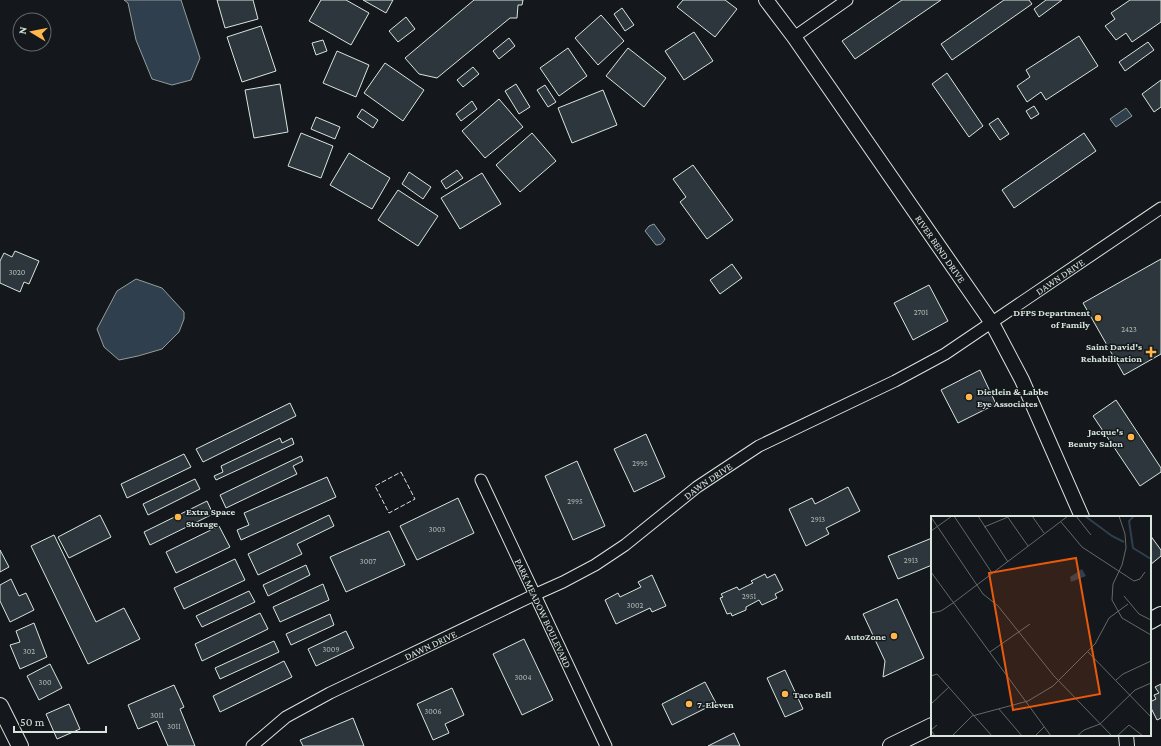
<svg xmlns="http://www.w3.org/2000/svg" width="1161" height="746" font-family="'Crimson Pro',serif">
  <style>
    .water { fill: #2f3f4d; stroke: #939e99 }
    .building { fill: #2c363c; stroke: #d8e6dc }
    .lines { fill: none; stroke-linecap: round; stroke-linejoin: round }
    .minor-casing { stroke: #d8e6dc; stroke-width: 13 }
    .tertiary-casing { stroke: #d8e6dc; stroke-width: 16 }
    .secondary-casing { stroke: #d8e6dc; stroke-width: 18 }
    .minor { stroke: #14181c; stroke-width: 11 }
    .tertiary { stroke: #14181c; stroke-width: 14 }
    .secondary { stroke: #14181c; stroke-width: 16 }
    .fence { stroke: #d8e6dc; stroke-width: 1; stroke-dasharray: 5 2; stroke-linecap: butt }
    .poi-dot { fill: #ffb74d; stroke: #14181c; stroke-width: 1.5 }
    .labels { text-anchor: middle; stroke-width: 3; stroke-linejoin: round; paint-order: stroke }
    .number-label { font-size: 8px; fill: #adbab4 }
    .street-label { font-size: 10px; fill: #d8e6dc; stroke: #14181c }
    .poi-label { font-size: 10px; font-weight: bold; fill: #d8e6dc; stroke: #14181c; text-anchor: end }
    .inset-river { fill: none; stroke: #2f3f4d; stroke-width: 2 }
    .inset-road { fill: none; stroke: #626a69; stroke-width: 1 }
    .view { fill: #e8590c; fill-opacity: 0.15; stroke: #e8590c; stroke-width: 2 }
    .inset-edge { fill: none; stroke: #d8e6dc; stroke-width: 2 }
  </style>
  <rect width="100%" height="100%" fill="#14181c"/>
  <path class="water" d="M124,0H181L200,58L191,80L172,85L152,79L136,40L128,3Z
    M1126,108L1132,116L1116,127L1110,119Z
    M654,224L665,239C663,243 661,245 656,245L645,231L649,226Z
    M136,279L162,288L184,312V319L179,332L162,349L138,356L119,360L104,347L97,329L117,291Z"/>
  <path class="building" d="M217,0H253L258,19L225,28Z
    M321,0H346L369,13L351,45L309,21Z
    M363,0H393L386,13Z
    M474,0H523L522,5H518L517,18H510L437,78L419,74L405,58Z
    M683,0H725L737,9L715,37L677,7Z
    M902,0H941L855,59L842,41Z
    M1004,0H1029L1032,4L952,60L941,44Z
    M1046,0H1062L1039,17L1034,9Z
    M1130,0H1161V22L1132,42L1126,33L1116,40L1105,26L1115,19L1111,13Z
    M622,8L634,25L625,31L614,14Z
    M601,15L624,41L598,65L575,38Z
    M406,17L415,29L398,42L389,31Z
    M261,26L276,71L242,82L227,37Z
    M694,32L713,61L684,80L665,51Z
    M1079,36L1098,66L1046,100L1041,92L1027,102L1017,86L1030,77L1026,70Z
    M509,38L515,46L499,59L493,51Z
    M323,40L327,51L316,55L312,43Z
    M1148,42L1154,50L1125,71L1119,62Z
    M568,48L587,76L559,96L540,68Z
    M628,48L666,78L644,107L606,76Z
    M337,51L369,65L356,97L323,83Z
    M385,63L424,90L403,121L364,93Z
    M473,67L479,74L463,87L457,80Z
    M947,73L983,126L969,137L932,84Z
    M1161,80V107L1154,112L1142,94Z
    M280,84L288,132L254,138L245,90Z
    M516,84L530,107L519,114L505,91Z
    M545,85L556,102L548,107L537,90Z
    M603,90L617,125L572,143L558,108Z
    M499,99L523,127L485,158L462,131Z
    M472,101L477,109L461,121L456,114Z
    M1034,106L1039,114L1031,119L1026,111Z
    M362,109L378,120L373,128L357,117Z
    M316,117L340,127L335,139L311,129Z
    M998,118L1009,134L1000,140L989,124Z
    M301,133L333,146L321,178L288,166Z
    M532,133L556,161L520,192L496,165Z
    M1084,133L1096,151L1014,208L1002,190Z
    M349,153L390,178L372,209L330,185Z
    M693,165L733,220L707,239L680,202L686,197L673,179Z
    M457,170L463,178L446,189L441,181Z
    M409,172L431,187L423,199L402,184Z
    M482,173L501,204L460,229L441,198Z
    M398,190L438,216L418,246L378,220Z
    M15,251L39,261L29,284L24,282L20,292L0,283V261L4,253L12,257Z
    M1161,259V354L1124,375L1083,303Z
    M732,264L742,278L720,294L710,280Z
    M929,285L948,321L913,340L894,303Z
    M980,370L996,404L958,423L941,390Z
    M1116,400L1161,468V472L1140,486L1093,416Z
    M290,403L296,416L203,462L196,449Z
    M646,434L665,477L634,492L614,449Z
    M280,438L282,443L292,438L294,444L216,480L214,476L223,472L221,466Z
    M184,454L191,467L127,498L121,484Z
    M301,456L303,461L293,466L297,474L226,508L220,495Z
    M577,461L605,526L573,540L545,476Z
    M327,477L336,497L241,540L237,530L249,525L244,513Z
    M195,479L200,489L148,515L143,504Z
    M848,487L860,511L826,528L829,534L806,546L789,509L812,498L815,504Z
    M458,498L474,533L417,560L400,526Z
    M207,501L213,514L150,545L144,532Z
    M100,515L111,537L69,558L58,537Z
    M329,515L334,526L297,544L302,554L258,575L248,554Z
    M219,526L230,547L176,573L166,552Z
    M389,531L405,565L346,592L330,557Z
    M54,535L96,622L124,608L140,639L88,664L31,546Z
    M1150,535L1161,550V556L1150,565Z
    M932,538V565L898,579L888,556Z
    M0,550L9,567L0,572Z
    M235,559L245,580L184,609L174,588Z
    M306,565L310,575L268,596L263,585Z
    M765,574L767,578L775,574L783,590L775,594L777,598L762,605L759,600L746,607V610L732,616L731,613L727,614L720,598L723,597L721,594L737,587L739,590L753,583L751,581Z
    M652,575L666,606L652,612L650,608L616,624L605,600L618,593L620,597L641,587L638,582Z
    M11,579L19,596L26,593L34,610L10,622L0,601V585Z
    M323,584L329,600L280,622L273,607Z
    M249,591L255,602L202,627L196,616Z
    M897,599L924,658L883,677L885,661L863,614Z
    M260,613L268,629L202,661L195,644Z
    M330,614L334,625L291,645L286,634Z
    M34,623L47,657L20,669L10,645L20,642L16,631Z
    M346,631L354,648L316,666L308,649Z
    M524,639L553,700L522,715L493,654Z
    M274,641L279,652L220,679L215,668Z
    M284,661L292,677L220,712L213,696Z
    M50,664L62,688L39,700L27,676Z
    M785,670L803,709L785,717L767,678Z
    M705,682L716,703L672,725L662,704Z
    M1161,684V718L1157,720L1150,706V702L1156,699L1154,695L1159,693L1155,687Z
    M174,685L184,707L180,709L195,746H168L157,721L138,729L128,705Z
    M452,688L464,715L445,724L449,733L433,740L417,704Z
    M69,704L80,729L57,739L46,714Z
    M353,718L364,746H303L300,740Z
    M734,733L740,746H708Z"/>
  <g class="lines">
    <defs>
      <g id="minor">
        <path d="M794,37L847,0"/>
        <path id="s1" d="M481,480L606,746"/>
        <path id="s2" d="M252,746L286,717L330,693L534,595L563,582L595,565L625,545L697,487L759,446L895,381L945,354L1161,208"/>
      </g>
      <g id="tertiary">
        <path id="s3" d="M766,0L794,37L992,323L1022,380L1082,517"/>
        <path d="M1126,735L1127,746"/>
      </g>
      <path id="secondary" d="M1150,621L1161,615
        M0,706L20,746
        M891,746L932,726"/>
    </defs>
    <use href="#minor" class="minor-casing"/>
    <use href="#tertiary" class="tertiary-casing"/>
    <use href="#secondary" class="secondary-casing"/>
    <use href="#minor" class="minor"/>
    <use href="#tertiary" class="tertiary"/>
    <use href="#secondary" class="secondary"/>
    <path class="fence" d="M401,472L415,499L389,513L375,486Z"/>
  </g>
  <g class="poi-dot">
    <circle cx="1098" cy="318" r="4"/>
    <path d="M1149 346h4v4h4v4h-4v4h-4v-4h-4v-4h4z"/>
    <circle cx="969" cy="397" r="4"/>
    <circle cx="1131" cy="437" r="4"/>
    <circle cx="178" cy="517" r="4"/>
    <circle cx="894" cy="636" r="4"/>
    <circle cx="785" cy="694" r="4"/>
    <circle cx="689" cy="704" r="4"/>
  </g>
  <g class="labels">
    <g class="number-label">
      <text x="17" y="275">3020</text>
      <text x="921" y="315">2701</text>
      <text x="1129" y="332">2423</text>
      <text x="640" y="466">2995</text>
      <text x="575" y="504">2995</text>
      <text x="818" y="522">2913</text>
      <text x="437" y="532">3003</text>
      <text x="911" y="563">2913</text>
      <text x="368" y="564">3007</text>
      <text x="749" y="599">2951</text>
      <text x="635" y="608">3002</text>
      <text x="331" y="652">3009</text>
      <text x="29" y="654">302</text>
      <text x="523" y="680">3004</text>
      <text x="45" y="685">300</text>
      <text x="433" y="714">3006</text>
      <text x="157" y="718">3011</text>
      <text x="174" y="729">3011</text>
    </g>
    <g class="street-label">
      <text dy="4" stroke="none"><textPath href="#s3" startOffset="304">RIVER BEND DRIVE</textPath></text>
      <text dy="4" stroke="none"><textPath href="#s2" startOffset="938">DAWN DRIVE</textPath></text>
      <text dy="4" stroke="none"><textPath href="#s2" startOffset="530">DAWN DRIVE</textPath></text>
      <text dy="4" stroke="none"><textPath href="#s1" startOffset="147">PARK MEADOW BOULEVARD</textPath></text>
      <text dy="4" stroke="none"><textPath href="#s2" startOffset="206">DAWN DRIVE</textPath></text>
    </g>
    <g class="poi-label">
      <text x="1090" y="316">DFPS Department<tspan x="1090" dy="12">of Family</tspan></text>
      <text x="1142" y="350">Saint David's<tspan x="1142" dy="12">Rehabilitation</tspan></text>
      <text x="977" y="395" text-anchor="start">Dietlein &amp; Labbe<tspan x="977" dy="12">Eye Associates</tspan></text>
      <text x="1123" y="435">Jacque's<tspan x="1123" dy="12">Beauty Salon</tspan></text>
      <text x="186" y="515" text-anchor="start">Extra Space<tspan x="186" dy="12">Storage</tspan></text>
      <text x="886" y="640">AutoZone</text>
      <text x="793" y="698" text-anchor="start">Taco Bell</text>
      <text x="697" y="708" text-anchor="start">7-Eleven</text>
    </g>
  </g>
  <g transform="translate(931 516)">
    <rect width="220" height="220" fill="#14181c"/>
    <path d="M151,53L155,60L140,66L139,61Z" fill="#2f3f4d"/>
    <path class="inset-river" d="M154,0L181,20L193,26M203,0L198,5L202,32L220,43"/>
    <path class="inset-road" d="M23,0L61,57M47,0L77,46M76,0L97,30M101,0L113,17M145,0L160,19M188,0L194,18L195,32L191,49L182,68L181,84L191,102L220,119M0,1L52,78L67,90L123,160L181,220M130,6L151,31L203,65L209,63L214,56M53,11L77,1M0,15L21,0M0,56L120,220M193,80L208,98L220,104M22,87L137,0M0,97L10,95L22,87M59,136L99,108M157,136L220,201M0,160L6,158L61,220M185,164L192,158L220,145M0,188L18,171M68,193L91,220M4,220L0,214L6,209M21,220L41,200L97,185L122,170L164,128L178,102L197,88M104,220L113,211M146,220L153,214L169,208L204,174L220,167M186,220L198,209L212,220"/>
    <path class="view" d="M145,42L169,178L82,194L58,57Z"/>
    <rect width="220" height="220" class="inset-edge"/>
  </g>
  <g transform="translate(32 32) rotate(280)"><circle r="19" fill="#14181c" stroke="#626a69"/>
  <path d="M0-3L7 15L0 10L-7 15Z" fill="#ffb74d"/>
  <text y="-6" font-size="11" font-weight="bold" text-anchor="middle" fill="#d8e6dc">N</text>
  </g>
  <path d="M14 726v6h92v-6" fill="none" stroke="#d8e6dc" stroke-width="2"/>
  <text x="20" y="726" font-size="12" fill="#d8e6dc" stroke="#14181c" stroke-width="3" paint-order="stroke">50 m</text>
</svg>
